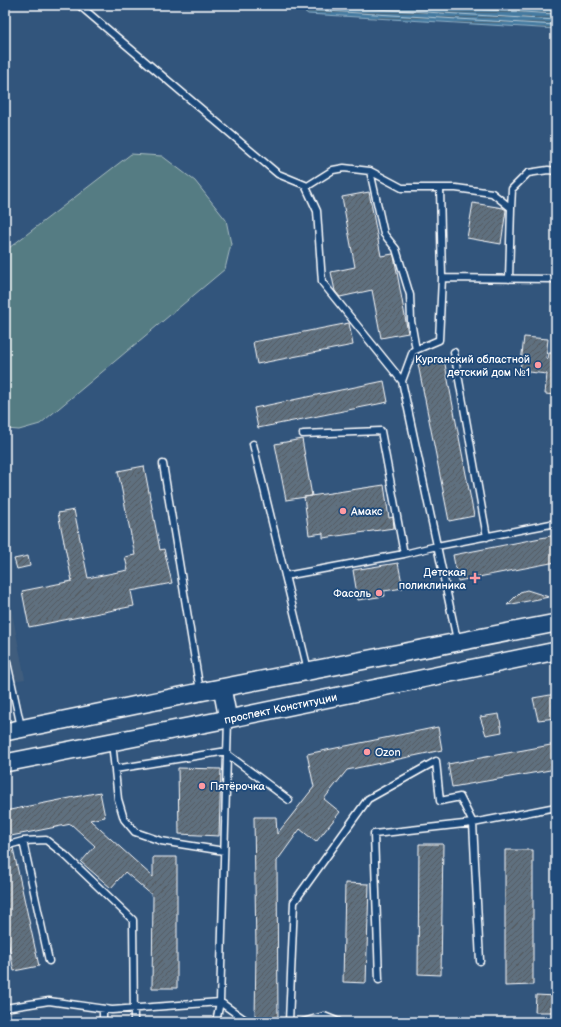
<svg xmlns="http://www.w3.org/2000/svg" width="561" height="1027" font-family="'Balsamiq Sans',sans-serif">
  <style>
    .built { fill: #405d7d }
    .green { fill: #557c83; stroke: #aabec1 }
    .water { fill: url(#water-rules); stroke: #8fafc6 }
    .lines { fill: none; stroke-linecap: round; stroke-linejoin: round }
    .shore { stroke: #b4cad9; stroke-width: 1 }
    .building { fill: url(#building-hatch); stroke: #fff }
    .lane-casing { stroke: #fff; stroke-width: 9 }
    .secondary-casing { stroke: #fff; stroke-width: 20 }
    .lane { stroke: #1f4a7a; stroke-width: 6 }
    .secondary { stroke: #1f4a7a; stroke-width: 17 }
    .poi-dot { fill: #ff9aa2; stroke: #1f4a7a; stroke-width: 1.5 }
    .labels { text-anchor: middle; stroke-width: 3.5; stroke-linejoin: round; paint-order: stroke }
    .poi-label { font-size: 11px; fill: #fff; stroke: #1f4a7a; text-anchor: end }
    .street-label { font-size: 11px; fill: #fff; stroke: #1f4a7a }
  </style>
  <defs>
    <pattern id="water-rules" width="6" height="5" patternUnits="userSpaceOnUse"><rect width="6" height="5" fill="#447aa0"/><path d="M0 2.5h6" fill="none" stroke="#486376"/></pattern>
    <pattern id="building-hatch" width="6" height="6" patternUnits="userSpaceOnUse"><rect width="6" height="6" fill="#5f707f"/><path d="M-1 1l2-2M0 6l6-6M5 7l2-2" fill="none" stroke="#545a60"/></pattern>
  </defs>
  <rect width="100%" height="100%" fill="#32557c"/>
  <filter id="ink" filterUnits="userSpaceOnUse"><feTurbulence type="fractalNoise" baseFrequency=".025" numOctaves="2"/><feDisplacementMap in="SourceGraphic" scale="8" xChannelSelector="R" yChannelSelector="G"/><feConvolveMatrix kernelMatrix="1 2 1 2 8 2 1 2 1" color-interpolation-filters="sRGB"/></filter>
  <g filter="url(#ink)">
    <path class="built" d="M5,577L25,679L5,682Z"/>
    <path class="green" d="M131,154L162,156L195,181L226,220L231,244L225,269L40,424L19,430L5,429V251Z"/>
    <path class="water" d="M296,5H556V29L308,14Z"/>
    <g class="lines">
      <path class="shore" d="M303,5L310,10L556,25
        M311,5L556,20
        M405,5L556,14"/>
    </g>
    <path class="building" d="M369,192L381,256L393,254L394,256L408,333L381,338L372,290L340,297L335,291L331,272L355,267L342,197Z
      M473,203L503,208L506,210L501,244L467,238Z
      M349,323L353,345L257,364L253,342Z
      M524,337L548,339L546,358L548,359L549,353H556V395L545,394L547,374L520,371Z
      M444,359L474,516L449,521L418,364Z
      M384,381L388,402L258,428L254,408Z
      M302,439L312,496L286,500L275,444Z
      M144,466L160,550L164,549L172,583L131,591L134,606L29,627L22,591L72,581L58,513L74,510L88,578L128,570L125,557L135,555L118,471Z
      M384,485L389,518L393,517L394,528L323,538V533L309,535L304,497Z
      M556,535V562L458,581L453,555Z
      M28,556L30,566L17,569L14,559Z
      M398,563L403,588L384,591L385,596L358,600L353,570Z
      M527,590L549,597L507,605L520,592Z
      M556,694V718L538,720L533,698Z
      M499,714L502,732L486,735L480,717Z
      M438,727L442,750L347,770L324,799L340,812L316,842L300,829L277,861L278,1021L255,1020L256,949L254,817H276L277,834L314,787L307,754Z
      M556,744V769L452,787L448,764Z
      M178,768L221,769L219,836L179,834Z
      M100,792L105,817L90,820L153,877V857H177V988H152L153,896L125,872L111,888L81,862L95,846L71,824L11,836V840L5,841V811Z
      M419,844H443L441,975L418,974Z
      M13,848L39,966L14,971L5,927V850Z
      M505,850H533V985L505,986Z
      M345,883L369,884L366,983L343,982Z
      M536,995L556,996V1012H535Z"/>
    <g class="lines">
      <defs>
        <path id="lane" d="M79,5L278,174L305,185L317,211L322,282L402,381L457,640
          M370,171L384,234L396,249L410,295L411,321L416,350
          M306,187L333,170L344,168L370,171L402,188H456L492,193L511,208L509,279
          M440,188L442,278
          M511,208L512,189L528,173L548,170L556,171
          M454,352L487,537
          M402,381L413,351L439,340L442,278L556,279
          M303,434L381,431L404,554L437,546L556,523
          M253,444L308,670
          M163,464L200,691
          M285,576L404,554
          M5,653L21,727
          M112,742L118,799L124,819L135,832L161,841L224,851
          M227,754L289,800
          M115,769L227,751
          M23,841L46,840L65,855L133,920L134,1022
          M5,846L23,841L49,961
          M480,961L473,823L556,807
          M5,1008L49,1001L112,1010L220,1002L248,1022
          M103,1009V1022
          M216,1022L220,1002L228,720
          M289,1022L294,902L368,799L436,761L440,801L460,797L473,823L374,834L379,980
          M303,1022L324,1016L339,1022"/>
        <g id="secondary">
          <path d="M222,688L228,719"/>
          <path d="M5,732L200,692L556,623"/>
          <path id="s1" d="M5,763L228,719L556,651"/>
        </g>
      </defs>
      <use href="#lane" class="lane-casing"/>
      <use href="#secondary" class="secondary-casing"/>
      <use href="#lane" class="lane"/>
      <use href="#secondary" class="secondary"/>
    </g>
  </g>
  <g class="poi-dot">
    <circle cx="538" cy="365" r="4"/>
    <circle cx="343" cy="511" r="4"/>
    <path d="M473 572h4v4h4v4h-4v4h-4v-4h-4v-4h4z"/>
    <circle cx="379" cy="593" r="4"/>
    <circle cx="367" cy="752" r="4"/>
    <circle cx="202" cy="786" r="4"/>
  </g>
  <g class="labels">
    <g class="poi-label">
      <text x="530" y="363">Курганский областной<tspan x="530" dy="13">детский дом №1</tspan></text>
      <text x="351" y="515" text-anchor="start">Амакс</text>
      <text x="466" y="576">Детская<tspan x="466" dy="13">поликлиника</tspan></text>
      <text x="371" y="597">Фасоль</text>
      <text x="375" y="756" text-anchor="start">Ozon</text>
      <text x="210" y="790" text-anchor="start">Пятёрочка</text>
    </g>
    <g class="street-label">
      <text dy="4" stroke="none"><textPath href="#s1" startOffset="281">проспект Конституции</textPath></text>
    </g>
  </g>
  <rect width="561" height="1027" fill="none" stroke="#1f4a7a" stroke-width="20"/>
  <rect x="10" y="10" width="541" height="1007" fill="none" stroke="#fff" stroke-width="1.5" filter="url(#ink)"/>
</svg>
